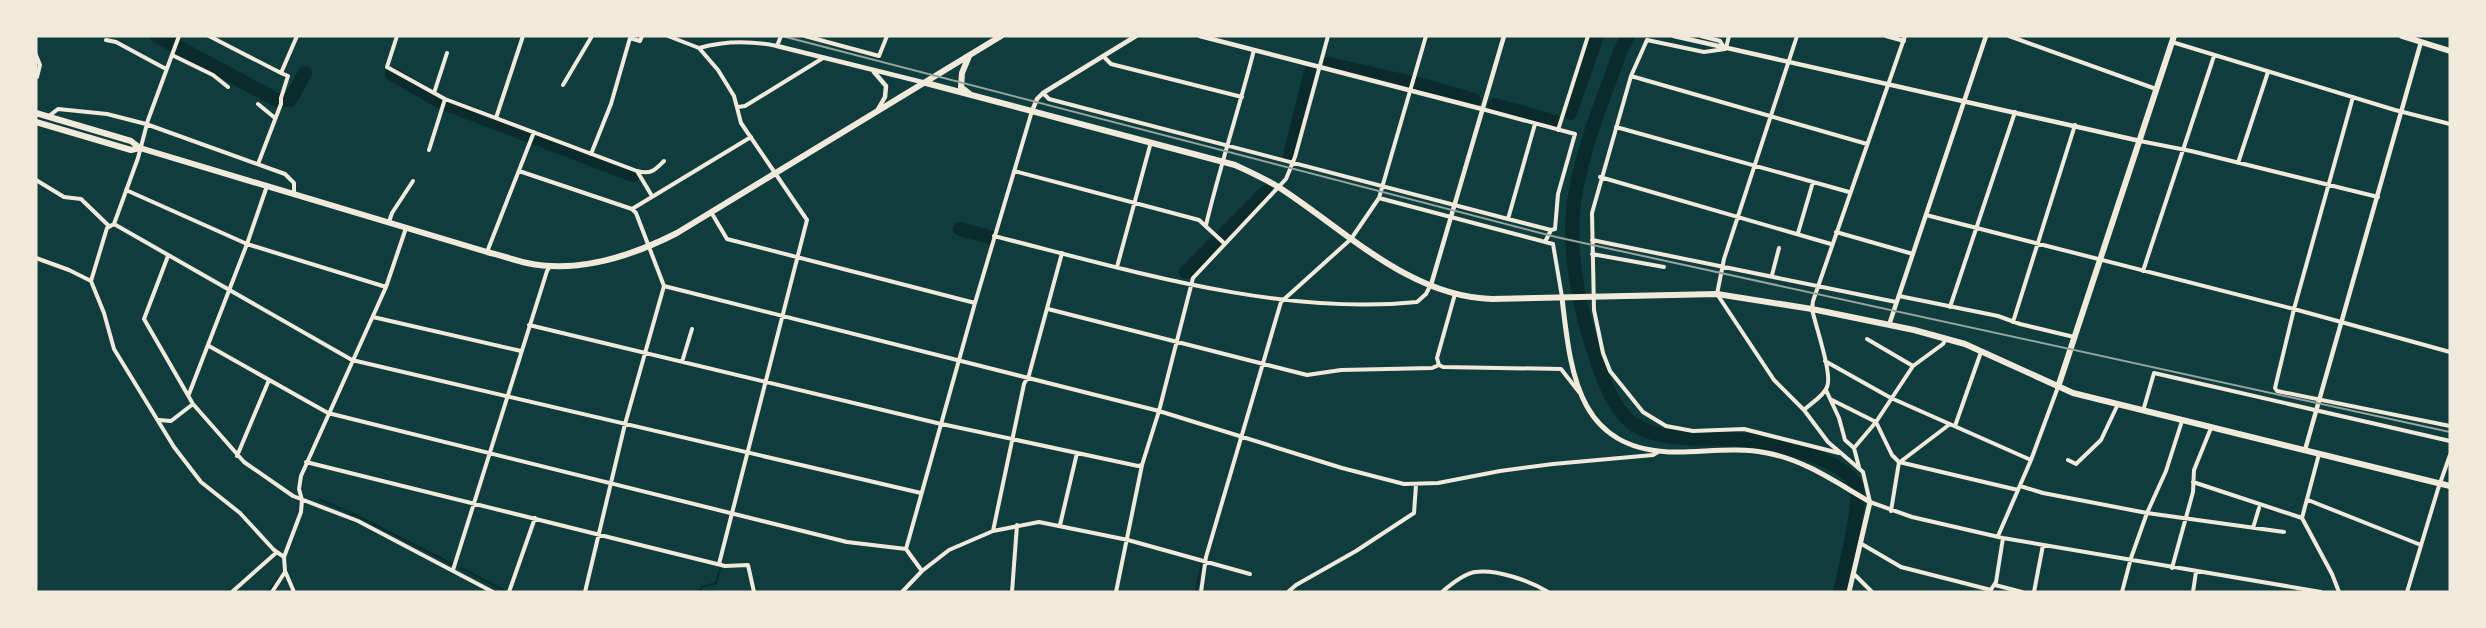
<svg xmlns="http://www.w3.org/2000/svg" width="2486" height="628" font-family="'DejaVu Sans',sans-serif">
  <style>
    .lines { fill: none; stroke-linecap: round; stroke-linejoin: round }
    .stream { stroke: #0a2a2b; stroke-width: 2 }
    .river { stroke: #0a2a2b; stroke-width: 14 }
    .minor { stroke: #f1e9da; stroke-width: 4 }
    .tertiary { stroke: #f1e9da; stroke-width: 4.5 }
    .secondary { stroke: #f1e9da; stroke-width: 5 }
    .primary { stroke: #f1e9da; stroke-width: 6 }
    .trunk { stroke: #f1e9da; stroke-width: 6 }
    .rail { stroke: #97a49c; stroke-width: 2 }
  </style>
  <rect width="100%" height="100%" fill="#0f3d3e"/>
  <g class="lines">
    <path class="stream" d="M318,499L358,516L452,564
      M461,568L505,591
      M268,592L279,577
      M699,592L702,587L716,583L720,569
      M1196,592L1202,562"/>
    <path class="river" d="M157,36L277,100H290L305,73
      M1628,36L1620,52C1604,97 1585,142 1576,190C1565,247 1579,309 1598,364C1606,387 1618,419 1642,429C1674,443 1712,437 1746,440C1771,441 1845,460 1856,485C1863,501 1844,572 1840,592
      M1329,64L1408,82
      M392,74L441,102
      M1417,84L1474,100
      M446,104L633,175
      M1495,105L1555,122
      M1570,113L1597,36
      M1290,156L1311,72
      M960,229L990,237
      M1186,272L1266,192"/>
    <path class="minor" d="M179,36L148,120L138,158L114,224L107,228L91,281L104,313L114,349L174,447L201,482L240,513L274,550L284,557
      M209,36L281,73
      M397,36L387,67L445,99L637,171L652,196
      M668,36L699,48L718,70L734,96L741,123L807,220L719,564
      M805,36L879,56L887,36
      M1701,36L1720,41L1725,49
      M1797,36L1724,259L1717,294L1774,380L1804,410L1828,442L1863,472L1870,502L1912,517L2003,538L2321,592
      M1886,36L1904,41
      M2009,36L2156,89
      M106,40L116,42L166,69
      M2172,42L2395,110L2450,124
      M699,48C724,41 752,41 777,46L781,36
      M1726,48L1729,36
      M1725,49L1704,52L1647,40L1631,76L1592,213L1594,310L1603,353L1610,371L1643,412L1666,426L1693,431L1744,429L1839,453
      M36,55L40,65L37,77
      M172,55L213,75L228,87
      M1103,56L1111,64L1242,97
      M1631,76L1867,144
      M563,85L592,36
      M434,93L447,53
      M1043,93L1049,99L1508,219L1535,124
      M2353,97L2294,309L2275,388L2277,391L2450,426
      M258,104L275,118
      M738,107L745,106L823,58
      M1482,109L1575,134L1558,194L1555,229L1551,230L1508,219
      M49,116L58,109L107,114L146,124L285,174L294,183V194
      M496,118L523,36
      M1616,127L1849,192
      M1558,130L1588,36
      M2140,141L2191,151L2378,197
      M429,150L445,99
      M591,154L611,104L630,38L640,41L642,36
      M2238,163L2268,72
      M258,164L281,104V98L288,76L281,73L297,36
      M519,171L632,209L751,137
      M637,171C651,175 655,170 664,161
      M1014,171L1199,220L1225,244
      M1600,177L1831,244
      M36,180L64,197L81,199L109,226
      M126,190L247,244L386,287
      M1379,198L1553,244L1562,297
      M711,212L727,239L975,303
      M1926,215L2294,309L2450,352
      M389,222L392,213L413,181
      M114,224L352,360L921,493
      M1206,225C1220,166 1239,109 1254,50
      M1836,232L1913,254
      M1798,233L1813,182
      M994,236C1129,270 1277,316 1417,302L1426,294L1430,286
      M1592,240L1896,302
      M1545,242L1551,230
      M487,252L534,132
      M1592,254L1664,267
      M168,256L144,319L193,404L244,462L293,496L358,521L493,592
      M36,258L69,270L91,281
      M1117,267L1151,142
      M2143,271L2214,56
      M1772,275L1779,248
      M664,286L1159,411L1342,468L1404,484L1438,483L1500,471L1553,464L1653,455L1658,452
      M1899,296L1998,316L2020,324L2074,337
      M1950,307L2015,112
      M1048,309L1307,375L1341,370L1432,368L1439,365L1443,367L1561,369L1579,392
      M373,317L521,351
      M2013,322L2075,125
      M529,325L937,423L1138,466L1142,465L1159,411L1193,278L1286,179L1295,157L1328,36
      M1867,339L1913,366
      M209,346L328,413L847,542L906,549L922,571
      M1825,361L1891,398L2031,460
      M682,362L692,329
      M1439,365L1437,358L1455,294
      M1826,390L1839,418L1845,440L1854,448L1859,467
      M189,394L247,244L267,186
      M1832,400L1876,422L1892,455L1899,462L1891,511
      M1804,410C1810,404 1824,396 1827,387C1833,375 1815,324 1812,309L1813,301L1905,36
      M2143,411L2154,373L2450,441
      M159,420L171,421L193,404
      M1955,426L1981,352
      M1854,448L1876,422L1913,366L1943,344L1946,339
      M2319,454L2302,518L2332,574L2339,592
      M237,456L269,380
      M2068,460L2076,464L2101,440L2118,404
      M306,462L725,566L748,565L754,592
      M1899,462L2018,490
      M1900,462L1950,424
      M2193,482L2302,518
      M2020,486L2043,493L2147,513L2284,532
      M2308,500L2421,545
      M1060,525L1077,453
      M2253,528L2259,508
      M993,531L1024,384L1029,375L1062,253
      M1998,536L2031,460L2058,387
      M1860,543L1901,567L1991,590
      M906,549L975,303L1032,111
      M2172,568L2193,492L2194,470L2211,428
      M453,570L547,271L551,265
      M1853,573L1872,592
      M1995,585L2022,592
      M1990,591L1996,582L2003,538
      M232,592L277,552
      M272,592L285,572
      M294,592L285,571L284,557L301,512L302,500L299,489L301,476L386,287L406,228
      M509,592L535,518
      M585,592L625,424L664,286L636,213L632,209
      M902,592L922,571L949,550L993,531L1039,522L1128,540L1250,574
      M1012,592L1017,525
      M1116,592L1142,465
      M1201,592L1206,557L1281,302L1351,239L1379,198L1426,36
      M1288,592L1296,585L1356,551L1414,513L1416,485
      M1442,592C1450,585 1464,574 1475,572C1497,569 1530,581 1548,592
      M2034,592L2043,545
      M2122,592L2131,558L2147,513L2166,471L2182,421
      M2193,592L2196,572
      M2407,592L2438,489L2450,455"/>
    <path class="tertiary" d="M1200,36L1482,109
      M1674,36L2140,141
      M777,46L926,83
      M874,72L886,86L885,97L877,111
      M1032,111L1037,99L1043,93L1136,36
      M1431,285L1504,36
      M1889,325L1986,36
      M2305,450L2421,42"/>
    <path class="secondary" d="M1562,298C1571,376 1578,452 1677,452C1707,452 1737,447 1767,453C1805,460 1837,483 1870,502L1849,592"/>
    <path class="primary" d="M2058,387L2174,36"/>
    <path class="trunk" d="M2402,36L2450,51
      M969,56L962,73L961,87L970,94
      M926,83L1235,165C1250,172 1266,179 1280,188C1345,230 1410,297 1492,299L1717,294L1812,309L1914,330L1965,344L2073,393L2450,486
      M36,113L131,141L140,148L487,252C500,255 514,260 527,263C579,274 632,256 677,233L1001,36
      M36,122L131,150L140,148"/>
    <path class="rail" d="M782,36L1556,237L2450,432"/>
  </g>
  <rect width="2486" height="628" fill="none" stroke="#f1e9da" stroke-width="75"/>
</svg>
